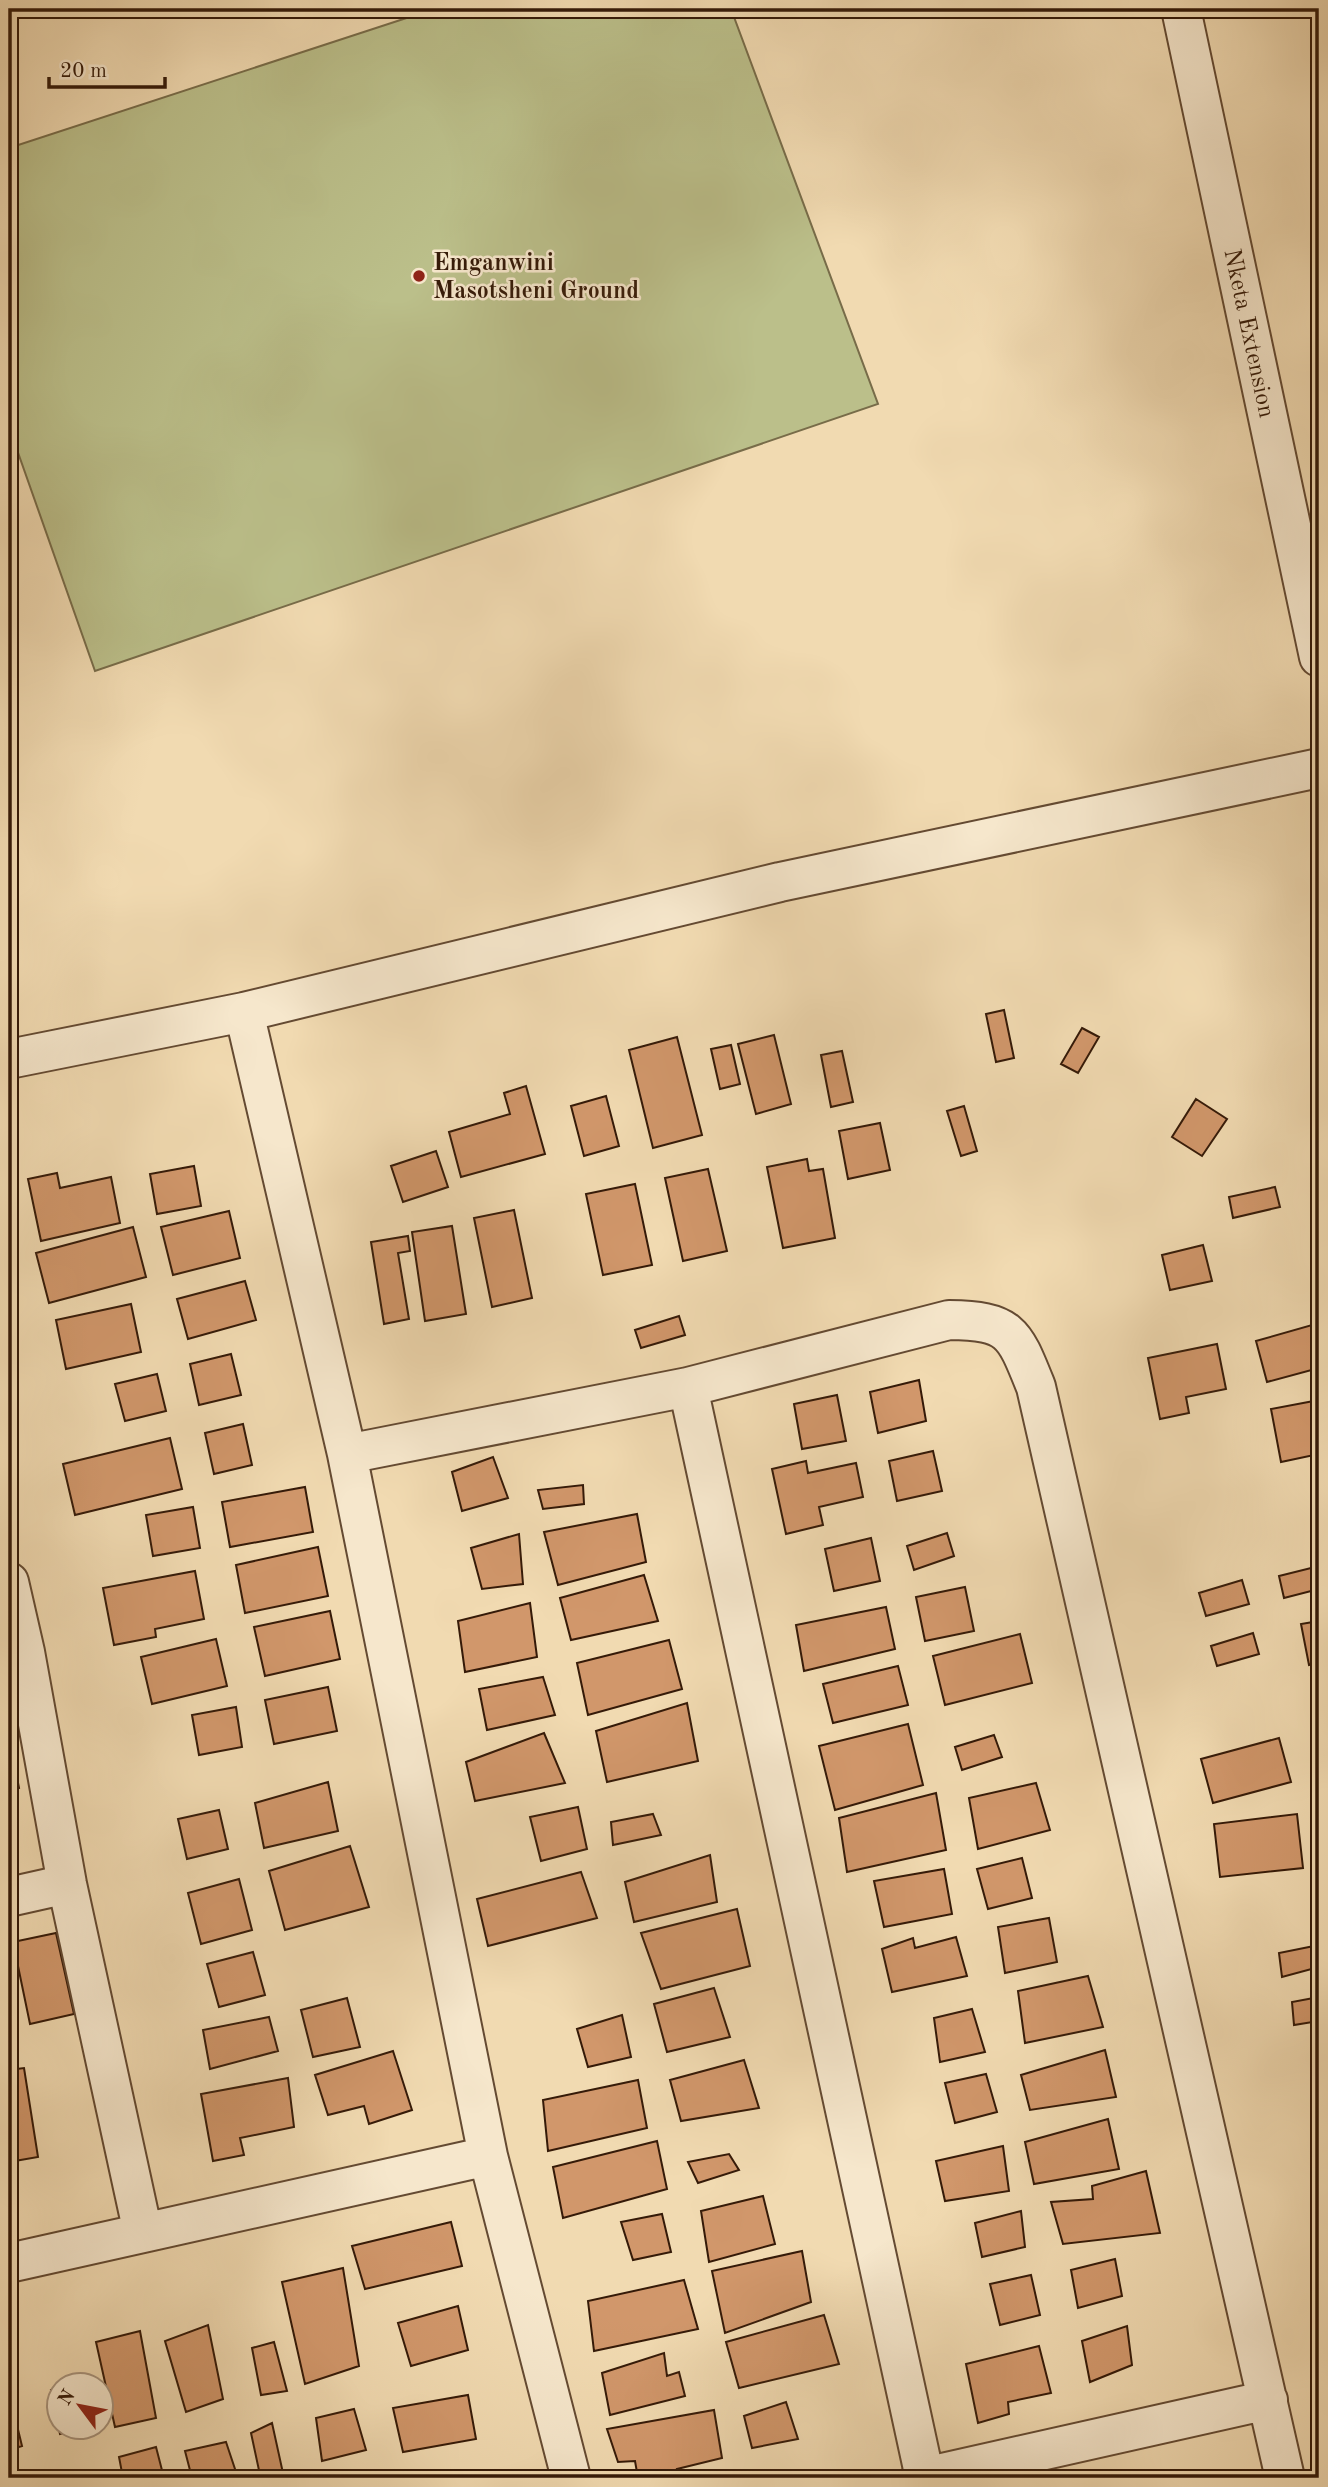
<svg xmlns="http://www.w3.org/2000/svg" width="1328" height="2487" font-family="'Old Standard TT',serif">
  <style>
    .green { fill: #bbbf8a; stroke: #786c49; stroke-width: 2 }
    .building { fill: #d1976b; stroke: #351a08; stroke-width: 2 }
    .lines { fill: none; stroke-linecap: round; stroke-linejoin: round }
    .minor-casing { stroke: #644a32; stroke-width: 42 }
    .tertiary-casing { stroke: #644a32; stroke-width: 42 }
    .minor { stroke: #f6e7cc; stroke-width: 38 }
    .tertiary { stroke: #f6e7cc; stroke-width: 38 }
    .poi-dot { fill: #8f2418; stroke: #f6e7cc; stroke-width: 2.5 }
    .labels { text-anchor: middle; stroke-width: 5; stroke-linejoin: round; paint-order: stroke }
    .poi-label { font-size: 24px; font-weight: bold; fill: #351a08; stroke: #f6e7cc; text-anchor: start }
    .street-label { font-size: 24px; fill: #351a08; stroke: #f6e7cc }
  </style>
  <rect width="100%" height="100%" fill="#f1dab1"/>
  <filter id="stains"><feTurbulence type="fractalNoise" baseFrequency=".00286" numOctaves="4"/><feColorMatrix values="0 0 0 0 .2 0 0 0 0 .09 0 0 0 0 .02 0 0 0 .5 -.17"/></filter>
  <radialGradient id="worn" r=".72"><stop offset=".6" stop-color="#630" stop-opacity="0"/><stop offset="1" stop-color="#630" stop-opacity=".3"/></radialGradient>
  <path class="green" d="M434,9H731L878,404L95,671L9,427V148Z"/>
  <path class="building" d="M1004,1010L1014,1058L996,1062L986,1014Z
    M1082,1028L1099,1037L1078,1073L1061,1064Z
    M774,1035L791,1104L756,1114L738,1044Z
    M677,1037L702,1135L653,1148L629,1050Z
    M731,1045L740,1084L720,1089L711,1049Z
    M842,1051L853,1102L831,1107L821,1055Z
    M526,1086L545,1154L461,1177L449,1132L510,1114L504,1093Z
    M606,1096L619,1146L584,1156L571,1106Z
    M1196,1099L1227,1119L1202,1156L1172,1137Z
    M964,1106L977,1151L961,1156L947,1111Z
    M880,1123L890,1170L848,1179L839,1131Z
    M436,1151L448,1187L403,1202L391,1166Z
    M807,1159L809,1171L823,1169L835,1238L783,1248L767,1167Z
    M194,1166L201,1206L157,1214L150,1174Z
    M708,1169L727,1251L683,1261L665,1178Z
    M57,1173L60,1188L111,1177L120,1223L41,1241L28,1179Z
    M635,1184L652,1265L603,1275L586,1194Z
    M1275,1187L1280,1207L1233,1218L1229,1197Z
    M514,1210L532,1298L492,1307L474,1218Z
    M229,1211L240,1258L173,1275L161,1227Z
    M452,1226L466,1314L425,1321L412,1232Z
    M133,1227L146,1277L49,1303L36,1253Z
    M408,1236L410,1251L398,1253L409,1319L384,1324L371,1242Z
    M1203,1245L1212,1281L1170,1290L1162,1255Z
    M245,1281L256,1320L188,1339L177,1299Z
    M131,1304L141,1352L66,1369L56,1320Z
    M679,1316L685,1335L641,1348L635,1330Z
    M1319,1323V1368L1267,1382L1256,1341Z
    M1217,1344L1226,1389L1186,1397L1189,1413L1160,1419L1148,1358Z
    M231,1354L241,1395L199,1405L190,1364Z
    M157,1374L166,1411L125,1421L115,1384Z
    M919,1380L926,1421L878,1433L870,1392Z
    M837,1395L846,1441L802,1449L794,1404Z
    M1319,1400V1454L1281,1462L1271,1409Z
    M243,1424L252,1465L214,1474L205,1433Z
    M170,1438L182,1489L75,1515L63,1464Z
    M933,1451L942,1491L897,1501L889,1461Z
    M493,1457L508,1498L462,1511L452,1472Z
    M806,1461L808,1473L856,1463L863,1497L819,1507L823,1525L786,1534L772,1469Z
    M583,1485L584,1504L543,1509L538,1490Z
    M305,1487L313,1532L230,1547L222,1502Z
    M193,1507L200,1548L153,1556L146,1515Z
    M637,1514L646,1562L558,1585L544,1532Z
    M947,1533L954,1556L914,1570L907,1546Z
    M519,1534L523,1584L482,1589L471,1548Z
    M871,1538L880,1581L834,1591L825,1549Z
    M318,1547L328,1596L245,1613L236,1565Z
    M1319,1566V1589L1284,1598L1279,1576Z
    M195,1571L204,1619L155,1629L156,1637L114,1645L103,1588Z
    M644,1575L658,1621L571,1640L560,1598Z
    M1242,1580L1249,1604L1206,1616L1199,1593Z
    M965,1587L974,1631L925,1641L916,1597Z
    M530,1603L537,1657L465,1672L458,1621Z
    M886,1607L895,1649L804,1671L796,1625Z
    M330,1611L340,1659L265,1676L254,1627Z
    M1319,1621V1663L1309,1665L1301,1624Z
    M1253,1633L1259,1654L1217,1666L1211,1646Z
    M1020,1634L1032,1683L945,1705L933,1656Z
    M216,1639L227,1686L152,1704L141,1657Z
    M669,1640L682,1689L588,1715L577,1663Z
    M898,1666L908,1705L833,1723L823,1684Z
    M543,1677L555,1715L487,1730L479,1689Z
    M328,1687L337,1731L274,1744L265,1700Z
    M687,1703L698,1761L607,1782L596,1731Z
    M236,1707L242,1747L199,1755L192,1715Z
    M908,1724L923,1785L835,1810L819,1746Z
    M544,1733L565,1783L475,1801L466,1762Z
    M994,1735L1002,1757L962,1770L955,1747Z
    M1279,1738L1291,1782L1213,1803L1201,1759Z
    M9,1746H11L19,1788L9,1790Z
    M328,1782L338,1831L264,1848L255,1803Z
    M1036,1783L1050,1830L978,1849L969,1798Z
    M936,1793L946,1850L847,1872L839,1818Z
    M578,1807L587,1849L541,1861L530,1817Z
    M219,1810L228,1849L187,1859L178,1819Z
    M653,1814L661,1835L613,1845L611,1822Z
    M1297,1814L1303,1868L1220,1877L1214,1824Z
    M350,1846L369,1907L285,1930L269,1871Z
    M710,1855L717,1902L634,1922L625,1882Z
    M1022,1858L1032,1898L988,1909L977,1869Z
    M944,1869L952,1914L884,1927L874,1881Z
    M581,1872L597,1918L488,1946L477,1899Z
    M239,1879L252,1930L201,1944L188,1893Z
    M737,1909L750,1966L661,1989L641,1933Z
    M1049,1918L1057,1962L1005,1973L998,1927Z
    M56,1933L74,2014L30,2024L13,1942Z
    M956,1937L967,1976L892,1992L882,1949L913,1938L915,1948Z
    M1319,1945V1967L1282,1977L1279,1953Z
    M253,1952L265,1995L219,2007L207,1964Z
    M1088,1976L1103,2027L1025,2043L1018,1991Z
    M714,1988L730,2037L667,2052L654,2004Z
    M1319,1997V2021L1294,2025L1292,2002Z
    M347,1998L360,2047L313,2057L301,2010Z
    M972,2009L985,2052L940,2062L934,2018Z
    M622,2015L631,2057L588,2067L577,2029Z
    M269,2017L278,2051L210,2069L203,2030Z
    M1105,2050L1116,2097L1030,2110L1021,2075Z
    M393,2051L412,2110L369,2124L364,2106L328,2115L315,2075Z
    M744,2060L759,2108L681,2121L670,2080Z
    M24,2068L38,2157L9,2162V2070Z
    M986,2074L997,2112L955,2123L945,2083Z
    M288,2078L294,2127L240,2138L244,2155L213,2161L201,2094Z
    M638,2080L647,2128L548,2151L543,2100Z
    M1108,2119L1119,2169L1034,2184L1025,2142Z
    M657,2141L667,2189L563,2218L553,2167Z
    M1003,2146L1009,2191L945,2201L936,2161Z
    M729,2154L739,2170L698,2183L688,2162Z
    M1146,2171L1160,2233L1063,2244L1051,2202L1093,2199L1092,2186Z
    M763,2196L775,2244L709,2262L701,2211Z
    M1021,2211L1025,2247L982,2257L975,2223Z
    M662,2214L671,2252L633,2260L621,2222Z
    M451,2222L462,2266L365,2289L352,2246Z
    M802,2251L811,2302L725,2333L712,2271Z
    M1115,2259L1122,2296L1078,2308L1071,2270Z
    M343,2268L359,2366L305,2384L282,2282Z
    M1031,2275L1040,2315L1000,2325L990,2284Z
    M684,2280L698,2329L594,2351L588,2301Z
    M458,2306L468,2350L411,2366L398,2323Z
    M824,2315L839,2364L739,2388L726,2342Z
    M208,2325L223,2399L186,2412L165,2341Z
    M1127,2326L1132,2365L1090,2382L1082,2341Z
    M140,2331L156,2418L115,2427L96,2342Z
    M274,2342L287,2391L261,2395L252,2348Z
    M1039,2346L1051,2393L1008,2402L1009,2414L978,2423L966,2364Z
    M664,2353L667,2376L679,2372L685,2396L610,2415L602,2373Z
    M60,2387V2428H82L60,2434L51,2390Z
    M9,2392L22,2446L9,2450Z
    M468,2395L476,2439L403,2452L393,2408Z
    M786,2402L798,2439L752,2448L744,2416Z
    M354,2409L366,2450L322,2461L316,2418Z
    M714,2410L722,2458L677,2469L680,2478H638L635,2461L618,2462L607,2429Z
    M272,2423L283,2473L260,2475L251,2433Z
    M226,2442L238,2478H192L185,2451Z
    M156,2447L164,2478H123L119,2457Z"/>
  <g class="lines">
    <defs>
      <path id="minor" d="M244,1012L347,1454L488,2156L571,2478
        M9,1059L244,1012L780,882L1319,768
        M688,1387L925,2478
        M347,1454L688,1387L949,1320C1011,1321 1014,1332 1036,1387L1285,2478
        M9,1582L25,1652L67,1884L143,2233
        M9,1897L67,1884
        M9,2263L488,2156
        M920,2478L1268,2400"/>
      <path id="tertiary" d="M1181,9L1319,657"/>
    </defs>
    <use href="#minor" class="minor-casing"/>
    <use href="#tertiary" class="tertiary-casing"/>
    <use href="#minor" class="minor"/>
    <use href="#tertiary" class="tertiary"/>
  </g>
  <circle class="poi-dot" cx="419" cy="276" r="7"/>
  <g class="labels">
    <g class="poi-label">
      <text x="433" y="270">Emganwini<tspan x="433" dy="28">Masotsheni Ground</tspan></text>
    </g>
    <g class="street-label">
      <text transform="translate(1250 333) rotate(78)" y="8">Nketa Extension</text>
    </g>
  </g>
  <rect width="1328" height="2487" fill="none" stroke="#f1dab1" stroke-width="35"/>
  <rect x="10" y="10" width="1307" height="2466" fill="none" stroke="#351a08" stroke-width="3.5"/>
  <rect x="18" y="18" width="1293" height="2452" fill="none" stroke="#351a08" stroke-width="2"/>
  <g transform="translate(80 2406) rotate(302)"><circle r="33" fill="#f6e7cc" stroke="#a9957e" stroke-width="2"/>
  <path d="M0-5L12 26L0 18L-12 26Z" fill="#8f2418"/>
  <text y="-10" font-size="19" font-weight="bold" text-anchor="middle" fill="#351a08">N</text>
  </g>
  <path d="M49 77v10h116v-10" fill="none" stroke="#351a08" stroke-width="3.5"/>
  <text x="60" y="77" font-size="21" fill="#351a08" stroke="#f6e7cc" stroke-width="5" paint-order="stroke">20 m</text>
  <rect width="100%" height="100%" filter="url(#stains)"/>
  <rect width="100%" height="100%" fill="url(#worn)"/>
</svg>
